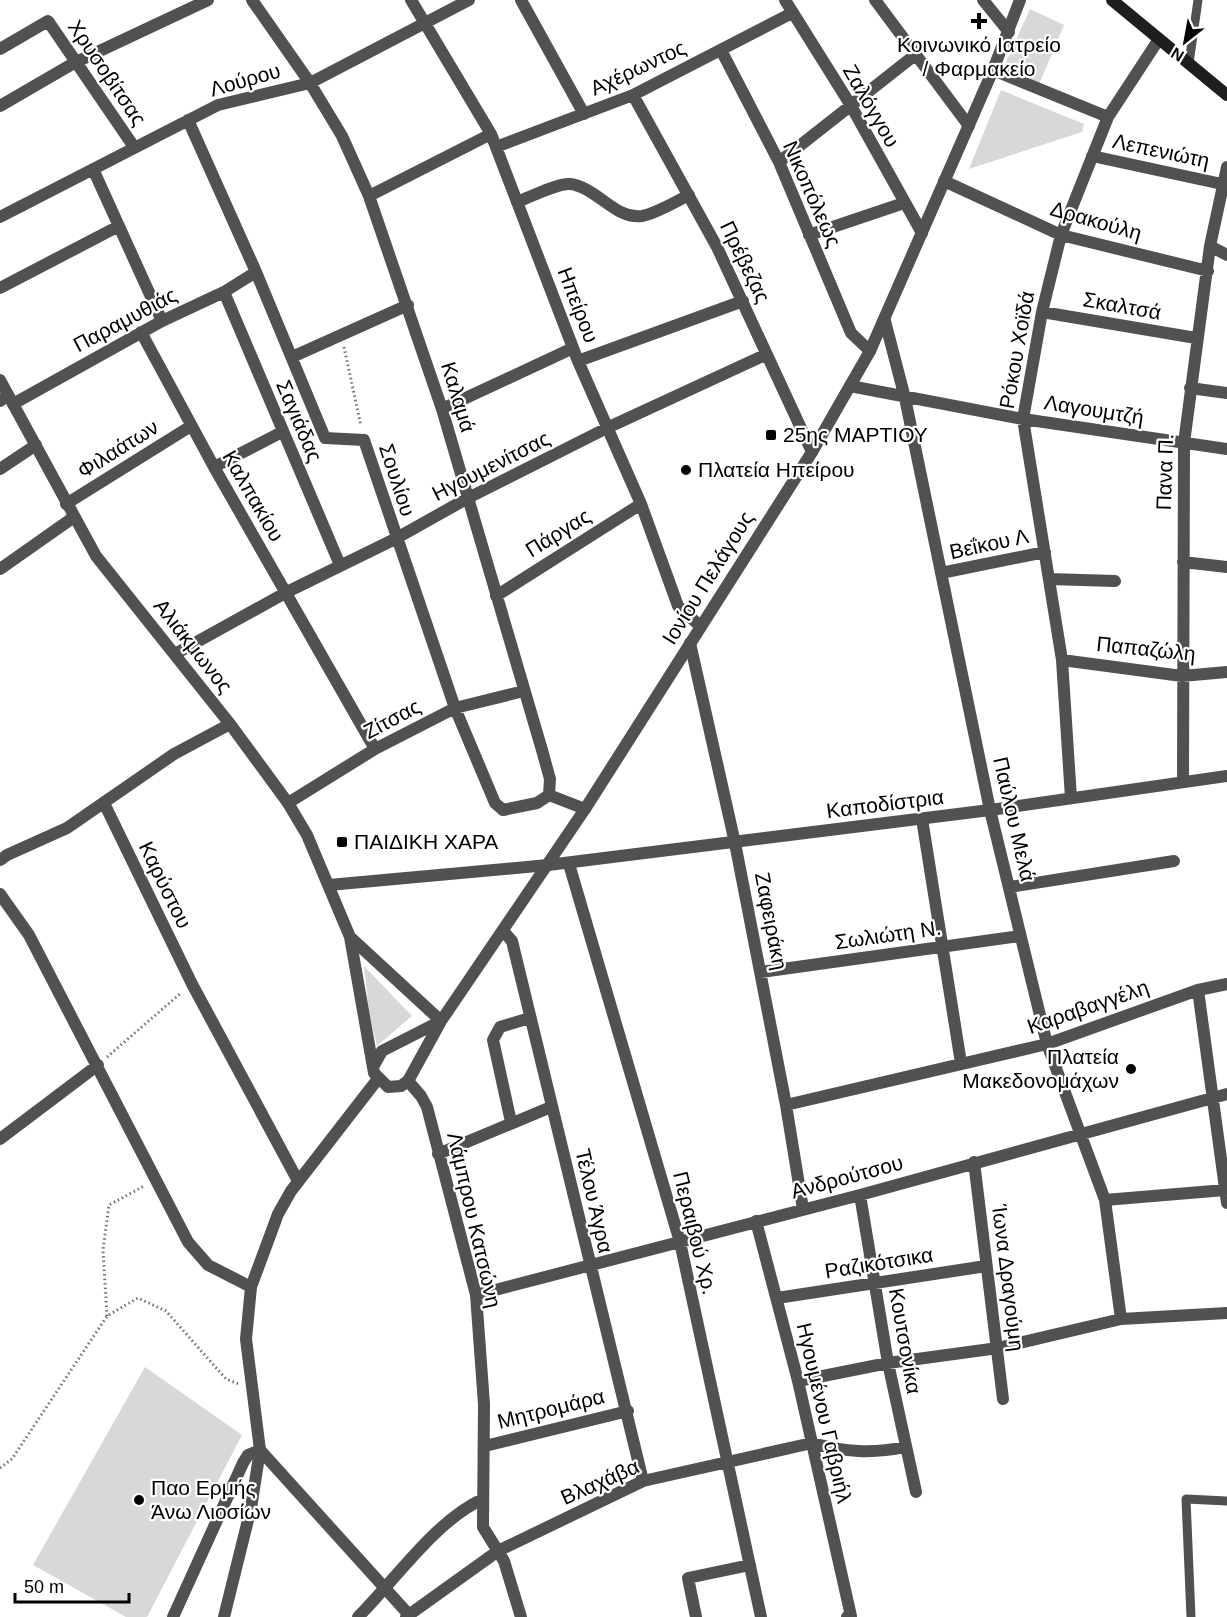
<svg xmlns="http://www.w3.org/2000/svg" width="1227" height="1617" font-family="Helvetica,sans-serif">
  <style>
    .green { fill: #d8d8d8 }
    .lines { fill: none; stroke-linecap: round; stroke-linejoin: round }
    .path { stroke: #737373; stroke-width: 3; stroke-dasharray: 1.5 3; stroke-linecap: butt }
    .service { stroke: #515151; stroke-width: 9 }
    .minor { stroke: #515151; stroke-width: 12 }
    .tertiary { stroke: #515151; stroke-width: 12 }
    .secondary { stroke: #1e1e1e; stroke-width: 12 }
    .poi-dot { fill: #000; stroke: #fff; stroke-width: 2 }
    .labels { text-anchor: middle; stroke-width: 4.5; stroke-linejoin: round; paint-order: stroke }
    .poi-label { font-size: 21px; fill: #000; stroke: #fff; text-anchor: start }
    .street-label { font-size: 21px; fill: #000; stroke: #fff }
  </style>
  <rect width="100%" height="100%" fill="#fff"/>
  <path class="green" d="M1030,9L1064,25L1039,84L1003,69Z
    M1001,90L1084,124L1082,132L969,169Z
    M364,966L412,1016L377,1046L369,1012Z
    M145,1367L242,1435L147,1617H126L33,1565Z"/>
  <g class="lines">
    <path class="path" d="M344,347L361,426
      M107,1057L181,993
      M107,1316L103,1250L109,1205L144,1186
      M0,1468L12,1459L107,1316L138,1298L166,1311L226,1379L239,1384"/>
    <path class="service" d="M1189,63L1198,0
      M1191,1617L1186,1499L1227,1501"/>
    <path class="minor" d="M252,0L310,83L342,136L369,196L442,409L542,750L550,779L549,795L585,809
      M411,0L491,134L578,361L641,504L678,606L699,625
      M521,0L584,114
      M785,0L850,104L922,233
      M875,0L969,126
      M983,0L1009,32
      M0,49L48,21L134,147
      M721,50L779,162L851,333L870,351
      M993,70L1108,117
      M633,95L717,247L812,452
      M0,106L74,63L208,0
      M188,120L256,272L325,438L364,440L455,708L495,803L503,810L537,803L549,795
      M496,147L633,95L792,13
      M1092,156L1222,184
      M779,162L915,55
      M93,169L162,321
      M944,181L1061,235L1208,271
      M369,196L491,134
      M517,202C530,197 558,183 570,184C597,187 615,220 642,216C657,213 675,202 689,195
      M0,217L218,105L310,83L469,0
      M809,235L904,203
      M1210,246L1227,255
      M0,288L117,227
      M224,292L340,565
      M1042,312L1196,338
      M885,321L905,398L990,810L1047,1044L1105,1200L1121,1319
      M141,332L214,467L375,749
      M292,357L408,305
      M578,361L743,301
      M850,386L1023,419L1227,449
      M1190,388L1227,393
      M0,401L8,396
      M13,404L162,321L224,292L256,272
      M442,409L573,348
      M214,467L282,432
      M0,469L36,445
      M66,504L191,426
      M1183,562L1227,567
      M0,569L74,517
      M941,573L1045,552
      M1049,579L1115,581
      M496,596L641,504
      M690,643L735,843L786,1105L803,1209
      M175,654L287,592L395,539L468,498L609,427L765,355
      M1062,660L1182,676L1227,672
      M1183,782L1184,443L1210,246L1227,167
      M1071,798L1062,660L1023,419L1042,312L1061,235L1108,117L1159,39
      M104,803L192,984L298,1181
      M288,803L375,749L455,708L524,691
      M922,819L961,1063
      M0,860L7,855L67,828L174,754L230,724
      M569,864L680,1242L761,1617
      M329,885L548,865
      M1010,887L1174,861
      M0,894L29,935L188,1242L208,1265L251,1287
      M504,932L512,941L643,1481
      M761,972L1020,936
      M1198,990L1227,1203
      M408,1081L421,1096L427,1107L476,1295L484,1404L483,1527L504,1561L521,1617
      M786,1105L1047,1044L1198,990L1227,984
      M511,1122L493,1040L500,1027L530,1018
      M0,1139L98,1065
      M438,1154L551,1107
      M974,1162L1003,1399
      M860,1195L888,1363L916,1492
      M1105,1200L1225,1190
      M756,1221L798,1381L851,1616L847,1617
      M476,1295L860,1195L1227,1094
      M777,1298L986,1266
      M798,1381L888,1363L998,1348L1121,1319L1227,1313
      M485,1446L628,1411
      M173,1617L243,1463L248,1455L260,1450L411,1617
      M358,1617C395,1580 436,1520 483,1499
      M406,1617L498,1551L643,1481L812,1443C845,1452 872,1454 905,1447
      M696,1617L688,1578L750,1565"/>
    <path class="tertiary" d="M0,380L96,556L230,724L288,803L307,835L350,937L374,1073L388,1087L401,1086L408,1081L441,1021L585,809L812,452L870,351L993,70L1020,0
      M548,865L990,810L1227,776
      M350,937L441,1021
      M373,1067L382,1051L441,1021
      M224,1617L251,1508L260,1450L246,1339L251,1287L278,1214L291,1191L377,1080"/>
    <path class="secondary" d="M1112,0L1227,95"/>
  </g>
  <g class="poi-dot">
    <path d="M976 12h6v6h6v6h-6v6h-6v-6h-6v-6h6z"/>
    <rect x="765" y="429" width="12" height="12" rx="3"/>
    <circle cx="686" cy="470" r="6"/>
    <rect x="336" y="836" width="12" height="12" rx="3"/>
    <circle cx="1131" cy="1069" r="6"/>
    <circle cx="139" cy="1500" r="6"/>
  </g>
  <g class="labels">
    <g class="poi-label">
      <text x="979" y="52" text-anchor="middle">Κοινωνικό Ιατρείο<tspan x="979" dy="24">/ Φαρμακείο</tspan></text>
      <text x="783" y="442">25ης ΜΑΡΤΙΟΥ</text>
      <text x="698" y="477">Πλατεία Ηπείρου</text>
      <text x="354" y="849">ΠΑΙΔΙΚΗ ΧΑΡΑ</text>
      <text x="1119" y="1064" text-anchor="end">Πλατεία<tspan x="1119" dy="24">Μακεδονομάχων</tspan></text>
      <text x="151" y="1495">Παο Ερμής<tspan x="151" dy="24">Άνω Λιοσίων</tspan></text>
    </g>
    <g class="street-label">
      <text transform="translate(638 68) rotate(-25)" y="7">Αχέρωντος</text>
      <text transform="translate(107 73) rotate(56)" y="7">Χρυσοβίτσας</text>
      <text transform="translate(245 80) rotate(-16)" y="7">Λούρου</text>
      <text transform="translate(871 106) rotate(60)" y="7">Ζαλόγγου</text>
      <text transform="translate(1161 151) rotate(12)" y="7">Λεπενιώτη</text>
      <text transform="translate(812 194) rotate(66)" y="7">Νικοπόλεως</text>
      <text transform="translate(1096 221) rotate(16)" y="7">Δρακούλη</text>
      <text transform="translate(745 262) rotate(64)" y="7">Πρέβεζας</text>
      <text transform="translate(578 305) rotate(69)" y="7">Ηπείρου</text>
      <text transform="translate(1122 306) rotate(10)" y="7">Σκαλτσά</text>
      <text transform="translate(125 320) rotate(-28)" y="7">Παραμυθιάς</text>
      <text transform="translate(1017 350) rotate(-80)" y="7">Ρόκου Χοϊδά</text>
      <text transform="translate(458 397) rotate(73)" y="7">Καλαμά</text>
      <text transform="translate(1094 410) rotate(9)" y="7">Λαγουμτζή</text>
      <text transform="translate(299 421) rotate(67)" y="7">Σαγιάδας</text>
      <text transform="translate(118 449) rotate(-32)" y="7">Φιλαάτων</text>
      <text transform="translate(491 466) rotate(-27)" y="7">Ηγουμενίτσας</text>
      <text transform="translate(1165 472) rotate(-88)" y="7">Πανα Π.</text>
      <text transform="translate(397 480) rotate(72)" y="7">Σουλίου</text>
      <text transform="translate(253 496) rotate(60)" y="7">Καλπακίου</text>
      <text transform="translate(558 533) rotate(-32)" y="7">Πάργας</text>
      <text transform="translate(989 544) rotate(-12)" y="7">Βεΐκου Λ</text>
      <text transform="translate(708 578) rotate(-58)" y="7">Ιονίου Πελάγους</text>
      <text transform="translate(193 646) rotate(52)" y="7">Αλιάκμωνος</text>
      <text transform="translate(1146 649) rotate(6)" y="7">Παπαζώλη</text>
      <text transform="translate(392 719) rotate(-28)" y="7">Ζίτσας</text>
      <text transform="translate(885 804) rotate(-7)" y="7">Καποδίστρια</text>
      <text transform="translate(1014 819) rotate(77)" y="7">Παύλου Μελά</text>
      <text transform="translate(165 885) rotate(64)" y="7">Καρύστου</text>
      <text transform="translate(771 921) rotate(79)" y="7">Ζαφειράκη</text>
      <text transform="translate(888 935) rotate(-8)" y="7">Σωλιώτη Ν.</text>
      <text transform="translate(1088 1007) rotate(-19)" y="7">Καραβαγγέλη</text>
      <text transform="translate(847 1177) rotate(-15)" y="7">Ανδρούτσου</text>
      <text transform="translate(594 1201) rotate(77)" y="7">Τέλου Άγρα</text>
      <text transform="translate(474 1220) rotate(77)" y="7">Λάμπρου Κατσώνη</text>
      <text transform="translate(695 1233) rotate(76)" y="7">Περαιβού Χρ.</text>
      <text transform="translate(879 1263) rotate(-9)" y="7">Ραζικότσικα</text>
      <text transform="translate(1008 1278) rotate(83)" y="7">Ίωνα Δραγούμη</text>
      <text transform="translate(905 1341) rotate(80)" y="7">Κουτσονίκα</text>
      <text transform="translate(551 1409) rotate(-14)" y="7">Μητρομάρα</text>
      <text transform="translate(824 1413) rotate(77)" y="7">Ηγουμένου Γαβριήλ</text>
      <text transform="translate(600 1482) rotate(-24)" y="7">Βλαχάβα</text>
    </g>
  </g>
  <g transform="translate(1185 42) rotate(211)" stroke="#ffffff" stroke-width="4.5" paint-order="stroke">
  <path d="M0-4.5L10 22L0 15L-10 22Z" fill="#000000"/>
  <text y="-9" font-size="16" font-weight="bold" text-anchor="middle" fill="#000000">N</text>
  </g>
  <path d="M15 1593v9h114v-9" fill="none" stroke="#000000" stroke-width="3"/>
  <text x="24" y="1593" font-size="18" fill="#000000" stroke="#ffffff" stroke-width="4.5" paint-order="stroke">50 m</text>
</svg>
